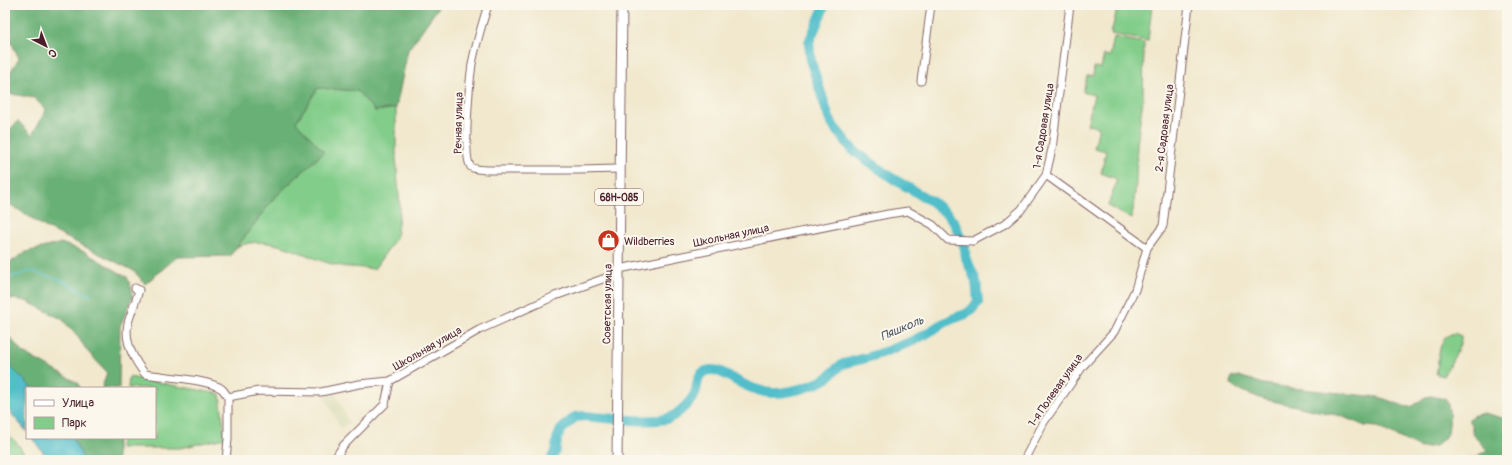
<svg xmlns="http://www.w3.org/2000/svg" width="1512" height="465" font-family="Pangolin,sans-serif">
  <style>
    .built { fill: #dddebc }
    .green { fill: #82cd8a; stroke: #66765a }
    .forest { fill: #69b076; stroke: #5a6850 }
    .water { fill: #51beca; stroke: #4e6e7a }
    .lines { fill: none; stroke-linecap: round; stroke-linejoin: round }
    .stream { stroke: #51beca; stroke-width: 1.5 }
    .river { stroke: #51beca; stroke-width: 10 }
    .ferry { stroke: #4c5763; stroke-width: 1; stroke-dasharray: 5 4; stroke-linecap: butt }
    .minor-casing { stroke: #846564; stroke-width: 9 }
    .major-casing { stroke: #846564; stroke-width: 11 }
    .minor { stroke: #fff; stroke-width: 7 }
    .major { stroke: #fff; stroke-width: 9 }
    .labels { text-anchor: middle; stroke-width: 4; stroke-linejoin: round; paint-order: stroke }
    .shield { fill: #fbf7ec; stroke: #7f6065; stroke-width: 1 }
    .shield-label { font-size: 10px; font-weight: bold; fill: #4a1f2b }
    .street-label { font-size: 11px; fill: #4a1f2b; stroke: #fbf7ec }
    .poi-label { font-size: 11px; fill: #4a1f2b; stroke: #fbf7ec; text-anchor: start }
    .water-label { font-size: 12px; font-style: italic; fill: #4c5763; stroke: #fbf7ec }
  </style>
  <rect width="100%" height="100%" fill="#fbf7ec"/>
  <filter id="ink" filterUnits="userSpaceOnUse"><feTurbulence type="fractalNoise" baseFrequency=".025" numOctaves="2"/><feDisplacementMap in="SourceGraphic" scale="8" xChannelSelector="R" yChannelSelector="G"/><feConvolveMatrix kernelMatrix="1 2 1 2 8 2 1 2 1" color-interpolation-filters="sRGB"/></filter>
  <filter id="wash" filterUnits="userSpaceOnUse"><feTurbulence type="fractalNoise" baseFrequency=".012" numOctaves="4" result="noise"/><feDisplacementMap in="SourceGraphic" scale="16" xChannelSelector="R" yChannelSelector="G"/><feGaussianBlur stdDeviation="0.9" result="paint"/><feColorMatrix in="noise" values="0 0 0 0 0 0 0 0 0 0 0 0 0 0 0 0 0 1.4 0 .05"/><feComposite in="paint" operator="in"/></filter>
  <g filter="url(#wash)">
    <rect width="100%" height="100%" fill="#f1e8cd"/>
    <path class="built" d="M335,392L349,423L340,428L325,396Z"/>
    <path class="green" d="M1118,5H1152L1148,41L1111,34Z
      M1114,37L1144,43L1143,99L1137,144L1136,183L1132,219L1108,206L1117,179L1101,173L1106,151L1094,148L1099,127L1087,125L1094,95L1083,92L1087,76H1093L1094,67L1101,68L1104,55L1110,56Z
      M318,88L358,91L375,111L396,108V159L400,208L396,238L374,269C362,267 347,268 335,265C304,257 269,232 237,247L274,198L324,152L296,122Z
      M1454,333L1461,336C1463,344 1448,368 1443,376L1436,374C1440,359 1436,338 1454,333Z
      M129,377L220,394L225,438L180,448H120L121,438H155V388H128Z
      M5,431L18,444L28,460H5Z"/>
    <path class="forest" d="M5,5H440L408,50L396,108L375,111L357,91L318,88L296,122L324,152L274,198L230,256L177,257L145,284L134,271L45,227L5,201V134L18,121L32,135L46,110L34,98L5,93V81L19,58L11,42L5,43Z
      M61,243L83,251L127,277L132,289V298L120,326L119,388H102L107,372L88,352L78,337L62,319L26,301L7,298L5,299V266L26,252Z
      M5,331L22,352L78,383L80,388H32L5,361Z
      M1239,376L1264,384L1292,388L1379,397L1407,407L1413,406L1425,397L1431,396L1445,399C1452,408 1449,424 1448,434L1436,446L1420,448L1378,427L1365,426L1341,416L1263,399L1234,388L1230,382L1232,377Z
      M1484,413L1507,419V460H1463L1470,458L1473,459L1487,450L1476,438L1472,432V425L1469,422V419L1472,416Z
      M72,438H117V460H84L78,448Z"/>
    <path class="water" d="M5,361L32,388H27V432L5,406Z
      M32,438H72L78,448L84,460H49Z"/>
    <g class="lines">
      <path class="stream" d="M5,279L31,271L60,280L92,296"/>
      <path class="river" d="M551,460L556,449L557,439L561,430L575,417L585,416C603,418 653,424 669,418C676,416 692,401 695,393C699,385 694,373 710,370C720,369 727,376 735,380C746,386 759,392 772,393C786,394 815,386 827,378C832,374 837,367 843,364C852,361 860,360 869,357C884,352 906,345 920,337C929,333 937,326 946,322C962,313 966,319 978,302L976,281L966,258L965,248L954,222L947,214L931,201L892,178L853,150L834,127L829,118L811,62L809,42L825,5"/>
      <path class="ferry" d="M5,367L8,364"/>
    </g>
  </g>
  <g filter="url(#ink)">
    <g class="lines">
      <defs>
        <path id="minor" d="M488,5C482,24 476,44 472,64C470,79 462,158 471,167C475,170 482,169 486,170H579L619,169
          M921,81L931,5
          M1046,175L1147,248
          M135,288L139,290C136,301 131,312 128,323C124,342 133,359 145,374C162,377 209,379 222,389C224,391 226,394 228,397
          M226,460L228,439V397L259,391L321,392L359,384L390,381
          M334,460L343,446L385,404L390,381L479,330L555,296L611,276L619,269L888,214L908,211L933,225L948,240L973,241L1005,224L1021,210L1046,175L1052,149L1070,5
          M1024,460L1044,422L1083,366L1114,332L1135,290L1147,248L1163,226L1189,5"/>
        <path id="major" d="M617,460L622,5"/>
      </defs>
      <use href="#minor" class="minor-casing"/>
      <use href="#major" class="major-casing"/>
      <use href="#minor" class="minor"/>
      <use href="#major" class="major"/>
    </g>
  </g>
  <defs>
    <symbol id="shop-disc" viewBox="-11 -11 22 22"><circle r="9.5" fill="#c8321e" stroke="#fbf7ec"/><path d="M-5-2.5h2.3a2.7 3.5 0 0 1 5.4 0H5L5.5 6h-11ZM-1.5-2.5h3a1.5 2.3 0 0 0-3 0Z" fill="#fff"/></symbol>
  </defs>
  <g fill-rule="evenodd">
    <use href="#shop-disc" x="596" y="228" width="25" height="25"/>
  </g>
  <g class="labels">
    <rect class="shield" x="595" y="189" width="48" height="16" rx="3"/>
    <g class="shield-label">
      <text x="619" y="201">68Н-085</text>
    </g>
    <g class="street-label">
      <text transform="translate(458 123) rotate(-89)" y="4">Речная улица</text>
      <text transform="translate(1043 126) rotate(-81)" y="4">1-я Садовая улица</text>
      <text transform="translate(1164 128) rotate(-83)" y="4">2-я Садовая улица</text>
      <text transform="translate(731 235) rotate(-12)" y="4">Школьная улица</text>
      <text transform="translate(607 304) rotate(-89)" y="4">Советская улица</text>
      <text transform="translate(427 348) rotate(-30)" y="4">Школьная улица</text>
      <text transform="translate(1055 390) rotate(-55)" y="4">1-я Полевая улица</text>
    </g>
    <g class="poi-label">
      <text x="624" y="245">Wildberries</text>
    </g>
    <g class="water-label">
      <text transform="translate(902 328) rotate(-23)" y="4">Пяшколь</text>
    </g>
  </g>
  <rect width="1512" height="465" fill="none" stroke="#fbf7ec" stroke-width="20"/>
  <rect x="26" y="387" width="130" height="52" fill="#fbf7ec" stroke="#b4a19f"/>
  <rect x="34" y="400" width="20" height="6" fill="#ffffff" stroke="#b4a19f"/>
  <text x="62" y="407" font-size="12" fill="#4a1f2b">Улица</text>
  <rect x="34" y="417" width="20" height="12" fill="#82cd8a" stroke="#b4a19f"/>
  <text x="62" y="427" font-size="12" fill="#4a1f2b">Парк</text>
  <g transform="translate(46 46) rotate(138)" stroke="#fbf7ec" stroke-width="3" paint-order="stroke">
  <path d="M0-3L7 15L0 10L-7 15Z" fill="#4a1f2b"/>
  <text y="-6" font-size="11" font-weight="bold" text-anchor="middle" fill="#4a1f2b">С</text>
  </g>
</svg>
